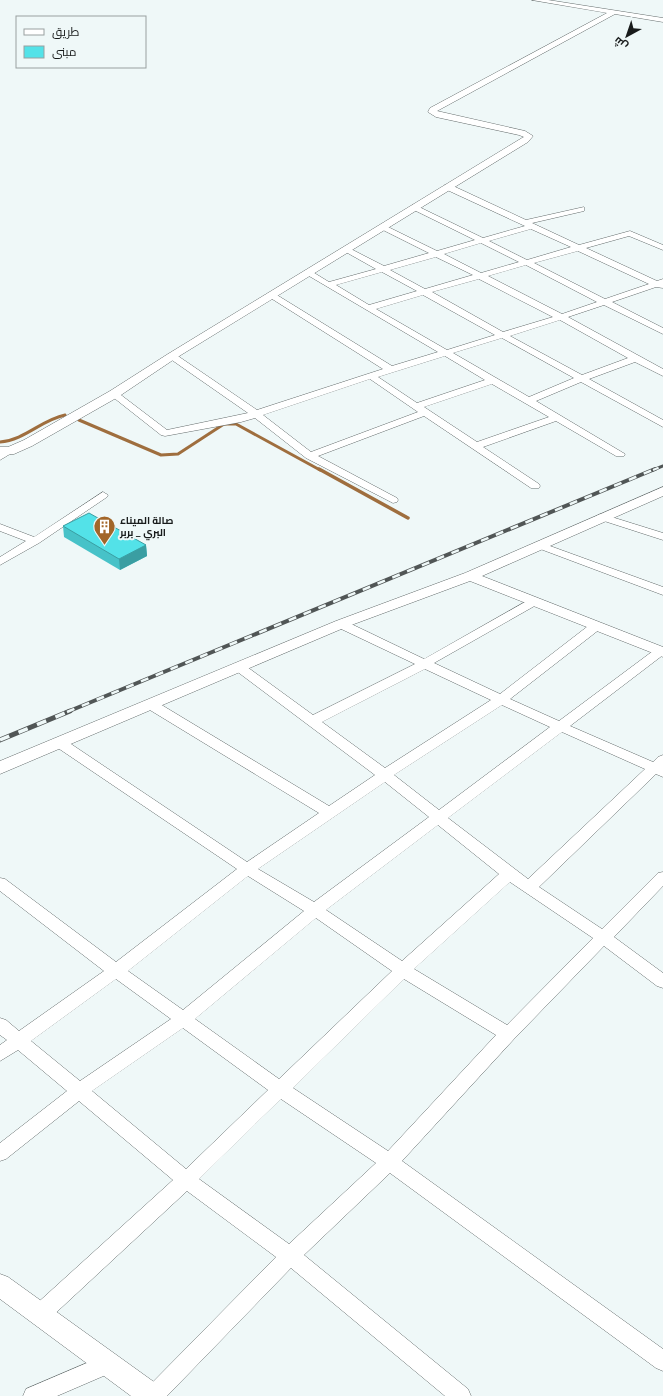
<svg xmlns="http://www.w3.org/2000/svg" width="663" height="1396" font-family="'Source Serif 4',Cairo,serif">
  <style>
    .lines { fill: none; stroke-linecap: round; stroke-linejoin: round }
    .stream-far1 { stroke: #9f6e3e; stroke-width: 3 }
    .stream { stroke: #9f6e3e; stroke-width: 3.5 }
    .minor-casing { stroke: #646c6c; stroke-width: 1 }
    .tertiary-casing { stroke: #646c6c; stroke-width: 1 }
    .minor { fill: #fff; fill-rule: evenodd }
    .tertiary { fill: #fff; fill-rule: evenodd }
    .rail-far2-casing { stroke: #515656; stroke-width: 3 }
    .rail-far1-casing { stroke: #515656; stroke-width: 4 }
    .rail-casing { stroke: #515656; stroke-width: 5 }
    .rail-far2 { stroke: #eff8f8; stroke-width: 2; stroke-dasharray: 6; stroke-linecap: butt }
    .rail-far1 { stroke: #eff8f8; stroke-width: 2.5; stroke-dasharray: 8; stroke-linecap: butt }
    .rail { stroke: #eff8f8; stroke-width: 3.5; stroke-dasharray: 10; stroke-linecap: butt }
    .wall { fill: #47c2c8 }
    .shaded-wall { fill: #3a9ea2 }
    .building { fill: #53e2e8; stroke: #3a9ea2 }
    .labels { text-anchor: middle; stroke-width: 4; stroke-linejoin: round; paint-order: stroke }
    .poi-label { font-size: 10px; font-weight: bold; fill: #181b1b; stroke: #eff8f8; text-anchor: start }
  </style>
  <rect width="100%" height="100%" fill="#eff8f8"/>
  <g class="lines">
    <path class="stream-far1" d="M79,420L161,455L178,454L224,424H236L320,470
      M0,442C25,440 41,420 65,415"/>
    <path class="stream" d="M319,469L408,518"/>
    <defs>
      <path id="minor" d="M445,185H451L526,220L584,207V211L532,223L579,245L630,231L663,245V250L629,236L586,248L657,281L663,279V288L656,287L612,302L663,328V334L604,305L568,317L663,369V376L635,362L589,379L663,420V427L581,382L536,401L625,454L624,456H616L556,421L483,447L539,484L540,486L539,488H531L424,416L318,456L397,498L398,500L397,502L393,503L306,458L255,418L241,422L165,436L161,435L109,394L111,392H117L167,430L248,413L169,358V354H175L257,410L383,369L269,297L268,295L272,292L392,366L438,352L304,273L308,271H311L329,282L376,269L344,251L343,249L347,247L384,266L429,253L381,229V225H384L437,251L475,240L412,209V205H415L483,238L525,226L445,189ZM531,229L571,247L527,260L489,241ZM481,243L519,262L481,273L444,254ZM578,251L649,284L605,299L534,263ZM436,257L473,275L425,289L390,270ZM526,265L597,302L562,314L488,276ZM382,272L417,291L369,305L336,285ZM479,279L553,317L503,332L432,292ZM423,295L495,335L447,350L376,309ZM560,320L628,358L582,375L510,336ZM502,338L574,378L529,397L453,353ZM445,356L485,380L417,403L378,377ZM370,379L418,412L311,452L263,415ZM492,384L549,417L477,442L424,407Z
        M10,448L14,449L15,451L0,460V453Z
        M103,492L108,495L107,497L39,543L0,565V557L26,541L0,531V524L34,537Z
        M602,514L663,533V540L598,519L596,517L598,515Z
        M539,542L663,587V595L535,547L533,545Z
        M534,597L540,601L538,604L434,663L500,694L592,623H600L602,626L600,629L510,699L559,721L657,648H663V655L570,726L653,762L658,757L663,755V777L656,774L539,887L602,929L658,873L663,872V886L614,937L663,973V988L657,986L604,946L514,1039L402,1161L663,1349V1371L656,1368L390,1173L304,1255L468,1389L471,1396H445L291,1268L167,1396H143L146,1389L276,1257L187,1191L47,1321L40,1323L33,1321L30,1314L33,1307L173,1180L79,1101L6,1159L0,1161V1143L67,1091L18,1050L0,1061V1045L7,1040L0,1035V1018L6,1020L19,1031L104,971L0,891V878L5,879L116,962L237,869L55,746L53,743L55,740H65L247,862L319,813L145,707L143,704L145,701H155L329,806L375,775L235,670L233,667L235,664H243L313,715L415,664L337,627L335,624L337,621H345L424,659ZM425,669L491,700L385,768L322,722ZM502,705L550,727L439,810L394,775ZM562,732L645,769L528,879L448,818ZM385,782L429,817L314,902L258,869ZM438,825L499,874L402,961L326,910ZM248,876L304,911L183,1010L128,971ZM510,882L593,938L507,1025L414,969ZM316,918L392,971L279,1079L195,1019ZM116,979L171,1019L80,1081L31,1041ZM404,979L496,1035L388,1151L293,1088ZM183,1028L268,1090L186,1169L92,1091ZM281,1099L376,1163L289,1244L199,1179Z
        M108,1354L115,1357L118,1364L115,1371L57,1396H23L26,1389Z"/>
      <path id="tertiary" d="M532,0H548L663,18V22L615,14L437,111L525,131L533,136L528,142L176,358L118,397L32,446L14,454L0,455V447H8L24,440L110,391L168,354L522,138L524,137L519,135L436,117L428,112L430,108L607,13Z
        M663,487V496L482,576L663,647V657L470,581L346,627L0,774V761L336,621L465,573Z
        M0,1274L8,1277L161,1387L165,1396H131L0,1299Z"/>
    </defs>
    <use href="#minor" class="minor-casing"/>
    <use href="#tertiary" class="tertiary-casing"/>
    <use href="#minor" class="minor"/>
    <use href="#tertiary" class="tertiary"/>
    <defs>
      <path id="rail-far2" d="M653,470L663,466"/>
      <path id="rail-far1" d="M67,712L655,469"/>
      <path id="rail" d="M0,740L70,711"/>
    </defs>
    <use href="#rail-far2" class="rail-far2-casing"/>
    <use href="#rail-far1" class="rail-far1-casing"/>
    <use href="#rail" class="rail-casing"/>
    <use href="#rail-far2" class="rail-far2"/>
    <use href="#rail-far1" class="rail-far1"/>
    <use href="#rail" class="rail"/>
  </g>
  <path class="wall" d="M63,526L146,545L147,556L120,570L64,537Z"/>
  <path class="shaded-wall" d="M146,545L147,556L120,570L119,559Z"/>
  <path class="building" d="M89,513L146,545L119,559L63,526Z"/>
  <defs>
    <symbol id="building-pin" viewBox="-11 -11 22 30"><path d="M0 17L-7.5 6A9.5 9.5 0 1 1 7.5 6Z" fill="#a26629" stroke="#eff8f8"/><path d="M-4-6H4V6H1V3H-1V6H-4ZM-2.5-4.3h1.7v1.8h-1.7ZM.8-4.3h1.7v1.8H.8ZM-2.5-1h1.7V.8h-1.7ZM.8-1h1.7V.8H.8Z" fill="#fff"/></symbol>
  </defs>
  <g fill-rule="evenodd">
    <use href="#building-pin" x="92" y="514" width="25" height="34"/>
  </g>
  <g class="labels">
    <g class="poi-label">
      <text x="120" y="524">صالة الميناء<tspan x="120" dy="12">البري _ بربر</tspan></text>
    </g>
  </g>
  <rect x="16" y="16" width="130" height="52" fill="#eff8f8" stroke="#99a0a0"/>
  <rect x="24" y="29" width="20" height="6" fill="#ffffff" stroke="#99a0a0"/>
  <text x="52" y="36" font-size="12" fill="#181b1b">طريق</text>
  <rect x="24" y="46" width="20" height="12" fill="#53e2e8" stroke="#99a0a0"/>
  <text x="52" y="56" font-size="12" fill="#181b1b">مبنى</text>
  <g transform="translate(627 36) rotate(220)" stroke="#eff8f8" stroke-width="3" paint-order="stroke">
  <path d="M0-3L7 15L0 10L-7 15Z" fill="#181b1b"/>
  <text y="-6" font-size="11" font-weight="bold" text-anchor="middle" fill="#181b1b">ش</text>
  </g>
</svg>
